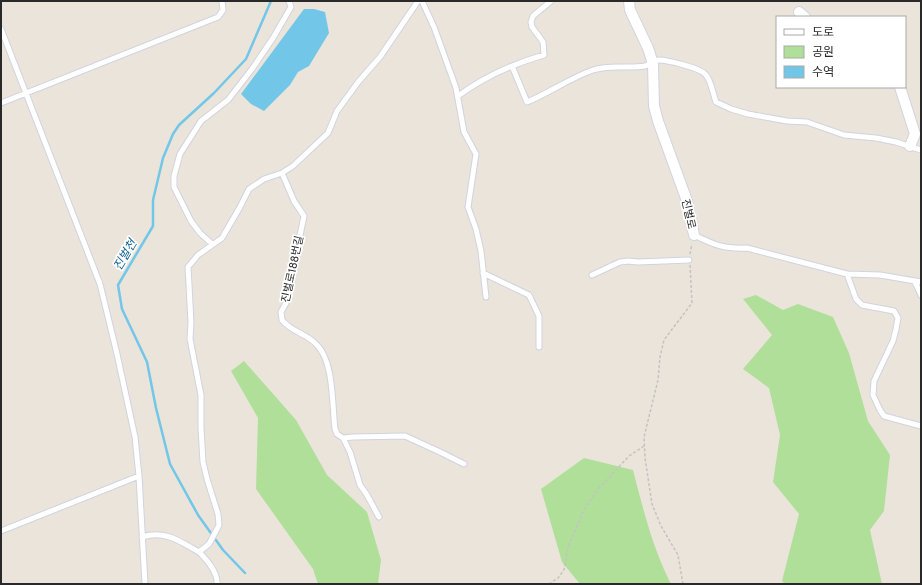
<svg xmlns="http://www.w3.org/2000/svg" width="922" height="585" font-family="Overpass,'Noto Sans KR',sans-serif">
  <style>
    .green { fill: #b0df9a }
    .water { fill: #72c7e9 }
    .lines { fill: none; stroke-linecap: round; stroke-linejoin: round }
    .stream { stroke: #72c7e9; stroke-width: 2.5 }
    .service-casing { stroke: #d0d3e1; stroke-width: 7 }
    .minor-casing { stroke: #d0d3e1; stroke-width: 12 }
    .path { stroke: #c3c3c3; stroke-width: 1.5; stroke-dasharray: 3 2; stroke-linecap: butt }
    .service { stroke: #fff; stroke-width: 5 }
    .minor { stroke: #fff; stroke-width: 10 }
    .labels { text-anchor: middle; stroke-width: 3.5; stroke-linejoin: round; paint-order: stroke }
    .street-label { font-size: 11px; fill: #292929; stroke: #fff }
    .water-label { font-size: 12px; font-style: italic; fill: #136492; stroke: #fff }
  </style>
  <rect width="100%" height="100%" fill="#ebe4db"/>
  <path class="green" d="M756,295L783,310L798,304L833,317L849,353L868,421L890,455L884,511L870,530L882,584H785L782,581L799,514L773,482L780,435L769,388L743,369L772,335L743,299Z
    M244,361L296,420L327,475L367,512L381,560L378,584H318L313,569L256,489L258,418L231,371Z
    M584,458L633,470C643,509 653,549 671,584H580L562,562L541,489Z"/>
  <path class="water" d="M304,9H314L325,12L329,33L309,66L298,72L290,85L264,111L251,104L241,94Z"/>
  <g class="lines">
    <path class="stream" d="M245,573L223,550L198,515L170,464L156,408L147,362L122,309L118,285L153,226V200L163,158L173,134L179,125L214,93L246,59L271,1"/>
    <defs>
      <path id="service" d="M422,1L434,27L456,88L464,132L476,154L468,207L476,229L481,251L486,297
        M1,29L100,284L117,354L135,437L139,476L145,584
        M512,66L527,102C549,93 570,78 593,70C611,64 627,69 645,66C649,65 653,60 659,60C667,60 700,68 705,74C711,79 713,94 716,102L731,109L748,114L787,121L807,122L844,135L876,138L896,142L921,150
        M458,96C484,77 512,64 544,55L543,42L532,27L531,22L533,16L551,1
        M1,103L218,17L223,10L222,1
        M282,173L294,201L304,216L286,303L281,312L282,320C291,332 308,334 317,345C334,362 332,405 335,429L337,434L343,438L353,437L405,436L440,452L464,464
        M694,235C714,245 724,249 747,248L847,274L880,275L921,282
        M212,244L200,233L191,221L174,187V176L180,154L201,121L228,100L252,69L273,38L291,7L289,1
        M483,273L529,295L539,316V347
        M847,274L856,299L862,305L894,311L898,318L896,329L893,341L874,381L873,395L880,410L884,416L921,426
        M592,275L620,262L628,261L638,262L689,260
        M915,282L921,295
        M343,438L350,452L360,485L367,495L379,517
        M1,531L139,476
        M142,537C166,530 179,541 199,552
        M217,584C218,573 207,560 199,552L209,544L217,529L219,525L218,514L207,479L203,462L201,428V395L190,339L191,322L188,267L198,255L222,238L240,207L249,189L264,179L282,173L293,166L328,133L337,111L359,81L380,57L418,1"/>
      <path id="minor" d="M629,1L630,10L648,48L653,64L654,106L658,121L687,201L694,235
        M799,12L805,17
        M900,87L915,134L910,146"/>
    </defs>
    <use href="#service" class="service-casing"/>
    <use href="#minor" class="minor-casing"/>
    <path class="path" d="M690,254L692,244
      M549,584L558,578L564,570L568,547L584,510L599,488L629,456L644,446
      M683,584L678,555L661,526L652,504L645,458L644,437L658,380L660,357L664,340L692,303L690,265"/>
    <use href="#service" class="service"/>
    <use href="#minor" class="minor"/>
  </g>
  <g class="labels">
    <g class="street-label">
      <text transform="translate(689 214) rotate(77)" y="4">진벌로</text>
      <text transform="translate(292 269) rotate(-78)" y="4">진벌로188번길</text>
    </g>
    <g class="water-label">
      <text transform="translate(125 255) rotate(-59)" y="4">진벌천</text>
    </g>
  </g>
  <rect width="922" height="585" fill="none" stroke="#292929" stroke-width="4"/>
  <rect x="776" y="16" width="130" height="72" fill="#ffffff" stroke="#a9a9a9"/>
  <rect x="784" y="29" width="20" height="6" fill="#ffffff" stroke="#a9a9a9"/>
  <text x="812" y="36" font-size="12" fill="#292929">도로</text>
  <rect x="784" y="46" width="20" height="12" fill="#b0df9a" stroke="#a9a9a9"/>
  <text x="812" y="56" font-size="12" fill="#292929">공원</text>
  <rect x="784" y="66" width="20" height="12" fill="#72c7e9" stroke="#a9a9a9"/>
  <text x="812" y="76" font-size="12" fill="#292929">수역</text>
</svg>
